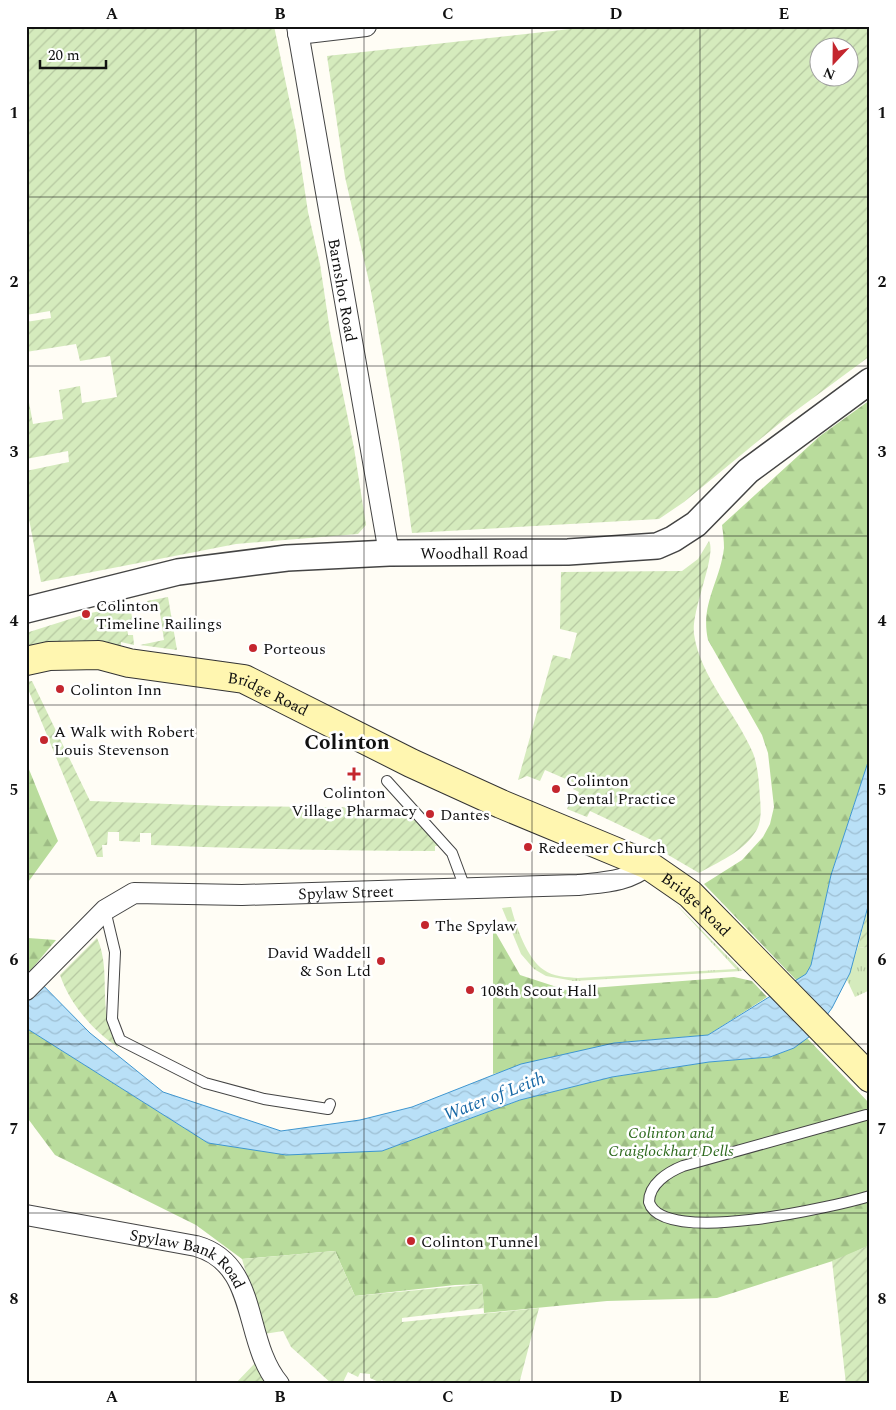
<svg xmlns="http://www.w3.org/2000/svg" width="896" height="1410" font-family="Spectral,serif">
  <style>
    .grass { fill: url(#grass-tufts) }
    .forest { fill: url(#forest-firs) }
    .garden { fill: url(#garden-furrows); fill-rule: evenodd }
    .water { fill: url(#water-waves); stroke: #3f96cf }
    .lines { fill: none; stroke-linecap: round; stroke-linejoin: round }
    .service-casing { stroke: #444; stroke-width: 12 }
    .minor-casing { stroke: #444; stroke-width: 22 }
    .tertiary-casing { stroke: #444; stroke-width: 28 }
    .secondary-casing { stroke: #333; stroke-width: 30 }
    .service { stroke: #fff; stroke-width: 10 }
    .minor { stroke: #fff; stroke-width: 20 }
    .tertiary { stroke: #fff; stroke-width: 25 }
    .secondary { stroke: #fff6b0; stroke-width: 28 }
    .grid { fill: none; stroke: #111; stroke-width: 1; stroke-opacity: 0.55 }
    .poi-dot { fill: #c4262e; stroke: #fff; stroke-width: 2 }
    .labels { text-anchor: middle; stroke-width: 5; stroke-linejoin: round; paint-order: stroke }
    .street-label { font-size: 16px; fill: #111; stroke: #fff }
    .poi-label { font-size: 16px; fill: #111; stroke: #fff; text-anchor: start }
    .park-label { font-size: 16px; font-style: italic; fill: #2f6b1f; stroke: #fff }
    .water-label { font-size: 18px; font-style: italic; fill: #1768a6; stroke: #fff }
    .district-label { font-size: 21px; font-weight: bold; fill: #111; stroke: #fff }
    .neatline { fill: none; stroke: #111; stroke-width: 2 }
    .grid-label { font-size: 16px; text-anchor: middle; font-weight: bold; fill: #111 }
  </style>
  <defs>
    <pattern id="grass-tufts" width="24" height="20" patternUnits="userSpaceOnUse" patternTransform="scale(1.25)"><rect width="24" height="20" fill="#d5ebbd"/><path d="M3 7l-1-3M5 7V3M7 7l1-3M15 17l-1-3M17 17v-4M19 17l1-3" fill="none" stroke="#b6c8a1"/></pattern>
    <pattern id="forest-firs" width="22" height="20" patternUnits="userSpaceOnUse" patternTransform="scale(1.25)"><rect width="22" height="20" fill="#b9dc9c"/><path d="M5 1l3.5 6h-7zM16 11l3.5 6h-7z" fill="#9ebc85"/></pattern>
    <pattern id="garden-furrows" width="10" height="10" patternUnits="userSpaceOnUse" patternTransform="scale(1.25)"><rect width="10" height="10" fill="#d5ebbd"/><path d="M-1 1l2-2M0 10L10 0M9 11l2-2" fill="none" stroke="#b6c8a1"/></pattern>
    <pattern id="water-waves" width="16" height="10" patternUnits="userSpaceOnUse" patternTransform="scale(1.25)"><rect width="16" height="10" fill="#b9e0f7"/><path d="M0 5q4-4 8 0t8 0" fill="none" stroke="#9ebfd3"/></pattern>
  </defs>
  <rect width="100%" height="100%" fill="#fffdf5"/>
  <path class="grass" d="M671,899L742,971L574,981L546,976L534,969L521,954L502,908L511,907C516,926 527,959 544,970C553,977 567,977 578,978L736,969Z
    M858,947L870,948V990L855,997L847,980Z"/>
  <path class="forest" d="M870,400V756L831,875L811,965L806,974L797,981L704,884L742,860L763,837L770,824L774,807L768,753L762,735L708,640C700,604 720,582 724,548C724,541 723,532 722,525L820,436Z
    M26,762L58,841L26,885Z
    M493,928L520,975L566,990L734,977L752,981L767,997L708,1035L614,1043L493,1074Z
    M26,936L28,938L56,940L30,971L26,968Z
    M26,1028L208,1143L382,1151L520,1100L612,1077L709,1062L770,1057L794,1048L807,1038L870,1104V1245L842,1258L717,1298L607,1301L484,1313L482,1284L455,1285L355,1296L335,1251L242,1259L196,1225L55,1155L26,1116Z"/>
  <path class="garden" d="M26,26H274L296,132L308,212L320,264L330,331L354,448L366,525L358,534L236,544L41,582L26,503V471L69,462L68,451L26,459V386L33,424L63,419L59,390L80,386L82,403L117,397L110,356L80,361L76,344L26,352V322L51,318L50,311L26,315Z
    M597,26H870V356L786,418L684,502L659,519L412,533L399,443L370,286L345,177L327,56ZM818,48H848V78H818Z
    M709,541C717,555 691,610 694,634C700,677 736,713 753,753C758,766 759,783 760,798C761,810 762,824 754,834C741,853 718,862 699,873L658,849L660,844L590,811L587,817L567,809L572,797L576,799L579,792L573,789L575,783L545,770L540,781L527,776L518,780L553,655L570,659L577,633L560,629L561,572L682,571L698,559Z
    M168,597L177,650L140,645L164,640L159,606L148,608L147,601Z
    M138,603L139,609L131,611L133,624L127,626L128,635H133L134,645L121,642V648L26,650V633L86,614Z
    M32,681L90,801L222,806L407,808L443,846H435V851C340,851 246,849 151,845V833H140V842L119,841V832H108L107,845H102L103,857H97L26,684V682Z
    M870,899V948L858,947Z
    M97,938C113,973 95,1014 119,1048C92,1030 70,1004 60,975Z
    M870,1245V1384H846L832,1261Z
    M335,1251L355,1296L482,1284L484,1308L402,1318V1322L539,1308L519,1384H387L382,1380L379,1382L370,1378V1374L360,1373L358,1377L348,1372L342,1384H332L291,1347L283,1331L264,1334L242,1259Z
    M256,1362L265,1384H235Z"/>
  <path class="water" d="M870,756V899L850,973L832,1008L813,1034L794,1048L770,1057L709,1062L612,1077L520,1100L382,1151L286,1155L208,1143L26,1028V968L90,1033L163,1092L281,1131L360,1120L412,1107L521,1064L614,1043L708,1035L806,974L811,965L831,875Z"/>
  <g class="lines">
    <defs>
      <path id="service" d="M387,781L452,853L465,888
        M105,910L115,952L112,1019L120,1040L205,1083L264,1099L328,1109L330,1104
        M866,1115L683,1166C668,1172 649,1184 649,1202C662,1247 837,1206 870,1196"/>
      <g id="minor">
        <path id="s1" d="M297,26L389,553"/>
        <path d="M298,34L366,26"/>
        <path id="s2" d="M26,990L105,910L134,893L242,895L578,885C604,882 628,882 648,865"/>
        <path id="s3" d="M26,1215L196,1246C260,1264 242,1340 279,1384"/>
      </g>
      <g id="tertiary">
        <path id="s4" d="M26,610L178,572L287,558L389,553L568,552L657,546L673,539L696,524L748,471L870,381"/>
      </g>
      <g id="secondary">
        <path id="s5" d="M26,661L49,656L99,655L129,663L244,679L411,763L501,804L648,865L690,894L870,1078"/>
      </g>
    </defs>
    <use href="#service" class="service-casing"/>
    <use href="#minor" class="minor-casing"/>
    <use href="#tertiary" class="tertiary-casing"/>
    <use href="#secondary" class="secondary-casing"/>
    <use href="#service" class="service"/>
    <use href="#minor" class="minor"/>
    <use href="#tertiary" class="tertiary"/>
    <use href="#secondary" class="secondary"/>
  </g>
  <path class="grid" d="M196,26V1384M364,26V1384M532,26V1384M700,26V1384M26,197H870M26,366H870M26,536H870M26,705H870M26,874H870M26,1044H870M26,1213H870"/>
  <g class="poi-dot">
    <circle cx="86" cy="614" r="5"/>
    <circle cx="253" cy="648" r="5"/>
    <circle cx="60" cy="689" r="5"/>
    <circle cx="44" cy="740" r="5"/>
    <path d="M351.5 766.5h5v5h5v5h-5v5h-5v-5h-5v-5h5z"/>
    <circle cx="556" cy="789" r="5"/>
    <circle cx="430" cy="814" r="5"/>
    <circle cx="528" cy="847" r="5"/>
    <circle cx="425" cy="925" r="5"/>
    <circle cx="381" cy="961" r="5"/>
    <circle cx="470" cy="990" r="5"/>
    <circle cx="411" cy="1241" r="5"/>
  </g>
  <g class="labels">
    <g class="street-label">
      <text dy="6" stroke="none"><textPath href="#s1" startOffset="268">Barnshot Road</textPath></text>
      <text dy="6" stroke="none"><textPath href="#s4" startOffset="454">Woodhall Road</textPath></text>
      <text dy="6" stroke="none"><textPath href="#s5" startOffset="248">Bridge Road</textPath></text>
      <text dy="6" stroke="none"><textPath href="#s2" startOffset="358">Spylaw Street</textPath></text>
      <text dy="6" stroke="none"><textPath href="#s5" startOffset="728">Bridge Road</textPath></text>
      <text dy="6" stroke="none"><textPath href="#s3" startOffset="171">Spylaw Bank Road</textPath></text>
    </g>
    <g class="poi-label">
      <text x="96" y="611">Colinton<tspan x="96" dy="18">Timeline Railings</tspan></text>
      <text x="263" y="654">Porteous</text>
      <text x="70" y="695">Colinton Inn</text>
      <text x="54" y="737">A Walk with Robert<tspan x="54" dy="18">Louis Stevenson</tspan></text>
      <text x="566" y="786">Colinton<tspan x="566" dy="18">Dental Practice</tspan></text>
      <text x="354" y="798" text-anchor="middle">Colinton<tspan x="354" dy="18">Village Pharmacy</tspan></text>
      <text x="440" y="820">Dantes</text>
      <text x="538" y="853">Redeemer Church</text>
      <text x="435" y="931">The Spylaw</text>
      <text x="371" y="958" text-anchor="end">David Waddell<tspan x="371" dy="18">&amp; Son Ltd</tspan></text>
      <text x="480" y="996">108th Scout Hall</text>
      <text x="421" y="1247">Colinton Tunnel</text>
    </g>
    <g class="park-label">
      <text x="671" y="1138">Colinton and<tspan x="671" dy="18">Craiglockhart Dells</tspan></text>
    </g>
    <g class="water-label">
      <text transform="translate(494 1096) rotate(-21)" y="6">Water of Leith</text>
    </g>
    <g class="district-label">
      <text x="347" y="749">Colinton</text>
    </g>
  </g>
  <rect width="896" height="1410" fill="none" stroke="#ffffff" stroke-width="55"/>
  <g transform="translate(834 62) rotate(202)"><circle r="24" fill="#ffffff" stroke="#a0a0a0"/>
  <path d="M0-4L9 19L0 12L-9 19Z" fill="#c4262e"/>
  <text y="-8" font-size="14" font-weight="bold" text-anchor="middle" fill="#111111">N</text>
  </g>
  <path d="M40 60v8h66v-8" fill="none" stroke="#111111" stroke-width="2.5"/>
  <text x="48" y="60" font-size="15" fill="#111111" stroke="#ffffff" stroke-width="4" paint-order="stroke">20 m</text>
  <rect x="28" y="28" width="840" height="1354" class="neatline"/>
  <g class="grid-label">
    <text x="112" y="19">A</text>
    <text x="280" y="19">B</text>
    <text x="448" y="19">C</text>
    <text x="616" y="19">D</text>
    <text x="784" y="19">E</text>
    <text x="14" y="118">1</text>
    <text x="882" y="118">1</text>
    <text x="14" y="287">2</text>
    <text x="882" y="287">2</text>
    <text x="14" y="457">3</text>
    <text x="882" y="457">3</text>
    <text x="14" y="626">4</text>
    <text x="882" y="626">4</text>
    <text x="14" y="795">5</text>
    <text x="882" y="795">5</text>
    <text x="14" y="965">6</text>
    <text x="882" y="965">6</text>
    <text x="14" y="1134">7</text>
    <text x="882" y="1134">7</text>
    <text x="14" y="1304">8</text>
    <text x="882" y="1304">8</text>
    <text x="112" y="1402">A</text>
    <text x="280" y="1402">B</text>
    <text x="448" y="1402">C</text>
    <text x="616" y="1402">D</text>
    <text x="784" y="1402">E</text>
  </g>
</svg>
